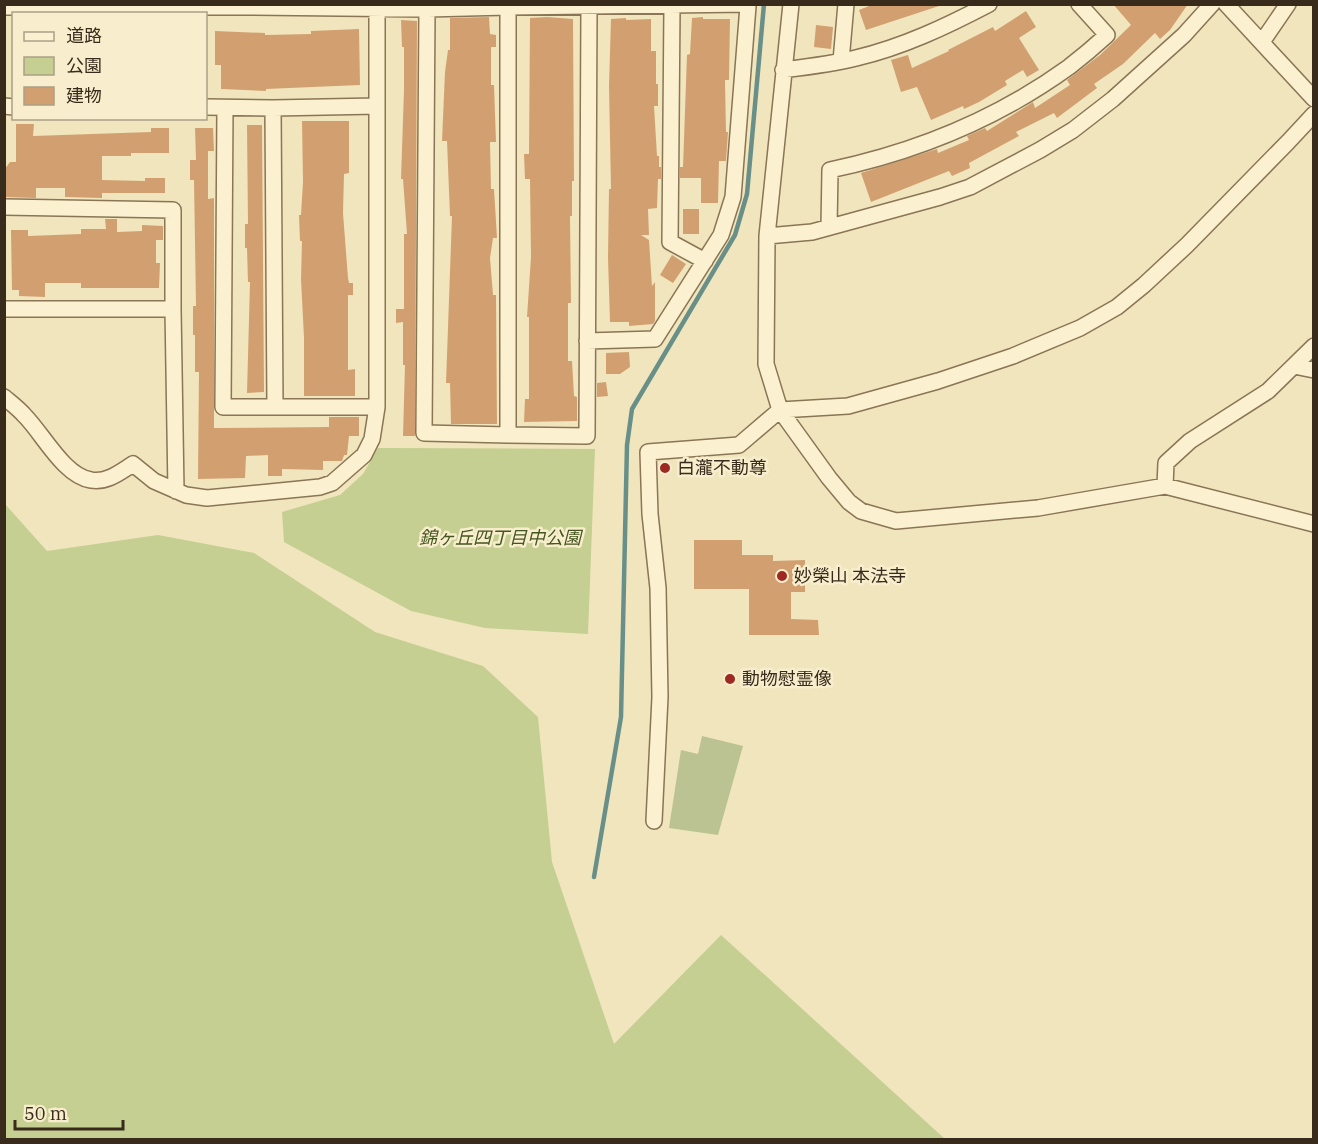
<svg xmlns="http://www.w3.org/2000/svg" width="1318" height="1144" font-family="'IBM Plex Serif','Noto Sans JP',serif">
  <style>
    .green { fill: #c4cf91 }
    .cemetery { fill: #bac391 }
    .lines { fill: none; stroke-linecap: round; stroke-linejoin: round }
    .stream { stroke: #689089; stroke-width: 4.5 }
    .building { fill: #d2a070 }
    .street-casing { stroke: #8a7555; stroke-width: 18 }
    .street { stroke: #fbf1d1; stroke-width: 15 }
    .poi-dot { fill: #9d2921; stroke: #f8eecd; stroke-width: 2 }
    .labels { text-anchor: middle; stroke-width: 5; stroke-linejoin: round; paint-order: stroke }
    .poi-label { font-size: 18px; fill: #382b1b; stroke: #f8eecd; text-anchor: start }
    .park-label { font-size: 18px; font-style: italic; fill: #455620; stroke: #f8eecd }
  </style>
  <rect width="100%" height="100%" fill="#f1e5bd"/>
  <path class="green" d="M378,448L595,449L588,634L485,628L411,611L284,542L282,512L340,495L363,474Z
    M5,504L47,551L158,535L254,553L375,632L483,666L538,717L552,862L614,1044L721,935L945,1139H5Z"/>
  <path class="cemetery" d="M702,736L743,746L718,835L669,828L681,750L698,754Z"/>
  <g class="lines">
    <path class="stream" d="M594,877L621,717L627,445L632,409L735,235L747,194L764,4"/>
  </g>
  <path class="building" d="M874,4H938L939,6L866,30L859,10Z
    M1113,4H1188L1170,30L1160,39L1155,33L1123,64L1094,84L1097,88L1057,118L1054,113L1016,132L1019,136L969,163L970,168L952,176L949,171L871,202L861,173L937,149L938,153L969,140L967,136L985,128L987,131L1033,102L1035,108L1070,85L1067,80L1100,55L1131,25Z
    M1026,11L1036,27L1019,38L1039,70L1027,77L1023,70L1005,81L1007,85L979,102L964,109L963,106L931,120L917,87L901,92L891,60L908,55L912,68L949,51L948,50L993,27L995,31Z
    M489,17L490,34L496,35V47H491V85H494L496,142H490L491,189H494L497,238H493L490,258L493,295H496L497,424H451L450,383H446L452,216H450L447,141H442L445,72L448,50H450V18Z
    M547,17L573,19L574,181H572V216H570L571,303H568V361H572L574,396L577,397V421L524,422L525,399H529V317H527L531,257L530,179H525L524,154H529L530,18Z
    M703,17V19H730L729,80H725L726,132H728L726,161H719L718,203H701V178H680V167H683L687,55L690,54L692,18Z
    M626,18V20L651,19V51H656V84H658V106H654L657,156H659V167H661V179H658L657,208L648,209L649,235H641L649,240L652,286L655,282V321L653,324L629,326V322H610L608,258L609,189H611L609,86L611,19Z
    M401,20L417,21L415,436H403L405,365H403V322L396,323V309H404V234H407L403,179H401L404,90V47H402Z
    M816,25L833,27L831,49L814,47Z
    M359,29L360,85L266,89V91L221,89V65H215V31L265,33V35L311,34V31Z
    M302,121H349V173L344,174L343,213L348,278L349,283H353V295H348V370L355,369V396H304V338L301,279L302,241H300L299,215H301L303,182Z
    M16,124H34L33,136L151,132V128H169V153H131V156H102V180L145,181V178H165V193H102V198L65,197V188H36V198L4,197V170L10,162H16Z
    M247,125H262L264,392L247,393L250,282H248L247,248H245V224H248Z
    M195,128H213L214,151H208V199L214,198V428L329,427V417H359V436H349L347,455H344L342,461H323V470L282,469V476H268V455L246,456L245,478L198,479L199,372H195V335H193V306H196L194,180H190V160H196Z
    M683,209H699V234H683Z
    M105,219H117V232L142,231V225L163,226V240H156V263H160L159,288H81V283H45V297L19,296V290H12L11,230H28V236L81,234V229H106Z
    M672,255L686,264L673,283L660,275Z
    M629,352L630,367L620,374H606V353Z
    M606,382L608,396L597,397V383Z
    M694,540H742V555H773V561L805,560V592H791V619L818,620L819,635H749V589H694Z"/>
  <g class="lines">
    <defs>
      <path id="street" d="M791,4L767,236L766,364L780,410L829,478L849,502L861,511L896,521L1038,508L1165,486L1314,524
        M1226,4L1314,99
        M672,6L670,242L705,261
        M4,7H251L427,9L508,7
        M589,7L587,436L508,435V7L748,4
        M427,9L424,433L508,435
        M1262,42L1288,4
        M841,61L846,4
        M783,70C807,67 832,64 856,58C903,47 947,26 989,4
        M4,106L14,107
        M206,107L273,108L275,407
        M225,108L223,407H377
        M273,108L377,106
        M4,207L173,210V309
        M829,227L830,170C916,152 997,119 1069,67C1082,57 1095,46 1107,35L1079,4
        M767,236L812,232L940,197L970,187L1040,150L1073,130L1113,99L1184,35L1212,4
        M4,309H173L176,491
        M587,341L655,339L721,235L733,197L748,6
        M1294,366L1314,370
        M4,397C11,403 19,409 25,416C43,434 64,476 91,480C107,483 120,472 133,464L154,481L186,495L207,498L320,487L332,483L364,455L372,439L377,407V4
        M1165,486L1166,463L1190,441L1268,391L1314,346
        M654,821L660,697L658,588L650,514L648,452L739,445L780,410L848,406L938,381L1013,356L1080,328L1117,307L1144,285L1187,245L1288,142L1314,114"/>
    </defs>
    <use href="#street" class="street-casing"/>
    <use href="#street" class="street"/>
  </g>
  <g class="poi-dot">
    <circle cx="665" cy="468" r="6"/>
    <circle cx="782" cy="576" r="6"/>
    <circle cx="730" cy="679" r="6"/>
  </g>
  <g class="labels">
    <g class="poi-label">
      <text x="677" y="474">白瀧不動尊</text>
      <text x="794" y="582">妙榮山 本法寺</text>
      <text x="742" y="685">動物慰霊像</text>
    </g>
    <g class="park-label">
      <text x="500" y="544">錦ヶ丘四丁目中公園</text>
    </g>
  </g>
  <rect width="1318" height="1144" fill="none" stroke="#382b1b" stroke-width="12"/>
  <rect x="12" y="12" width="195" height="108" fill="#f8eecd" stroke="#aba086" stroke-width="1.5"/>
  <rect x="24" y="32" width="30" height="9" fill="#fbf1d1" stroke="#aba086" stroke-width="1.5"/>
  <text x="66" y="42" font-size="18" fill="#382b1b">道路</text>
  <rect x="24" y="57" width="30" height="18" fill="#c4cf91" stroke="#aba086" stroke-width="1.5"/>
  <text x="66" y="72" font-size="18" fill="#382b1b">公園</text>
  <rect x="24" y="87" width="30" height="18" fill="#d2a070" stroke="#aba086" stroke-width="1.5"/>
  <text x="66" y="102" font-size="18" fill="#382b1b">建物</text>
  <path d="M15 1120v9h108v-9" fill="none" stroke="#382b1b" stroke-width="3"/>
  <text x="24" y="1120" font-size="18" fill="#382b1b" stroke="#f8eecd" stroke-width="4.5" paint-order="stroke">50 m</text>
</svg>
